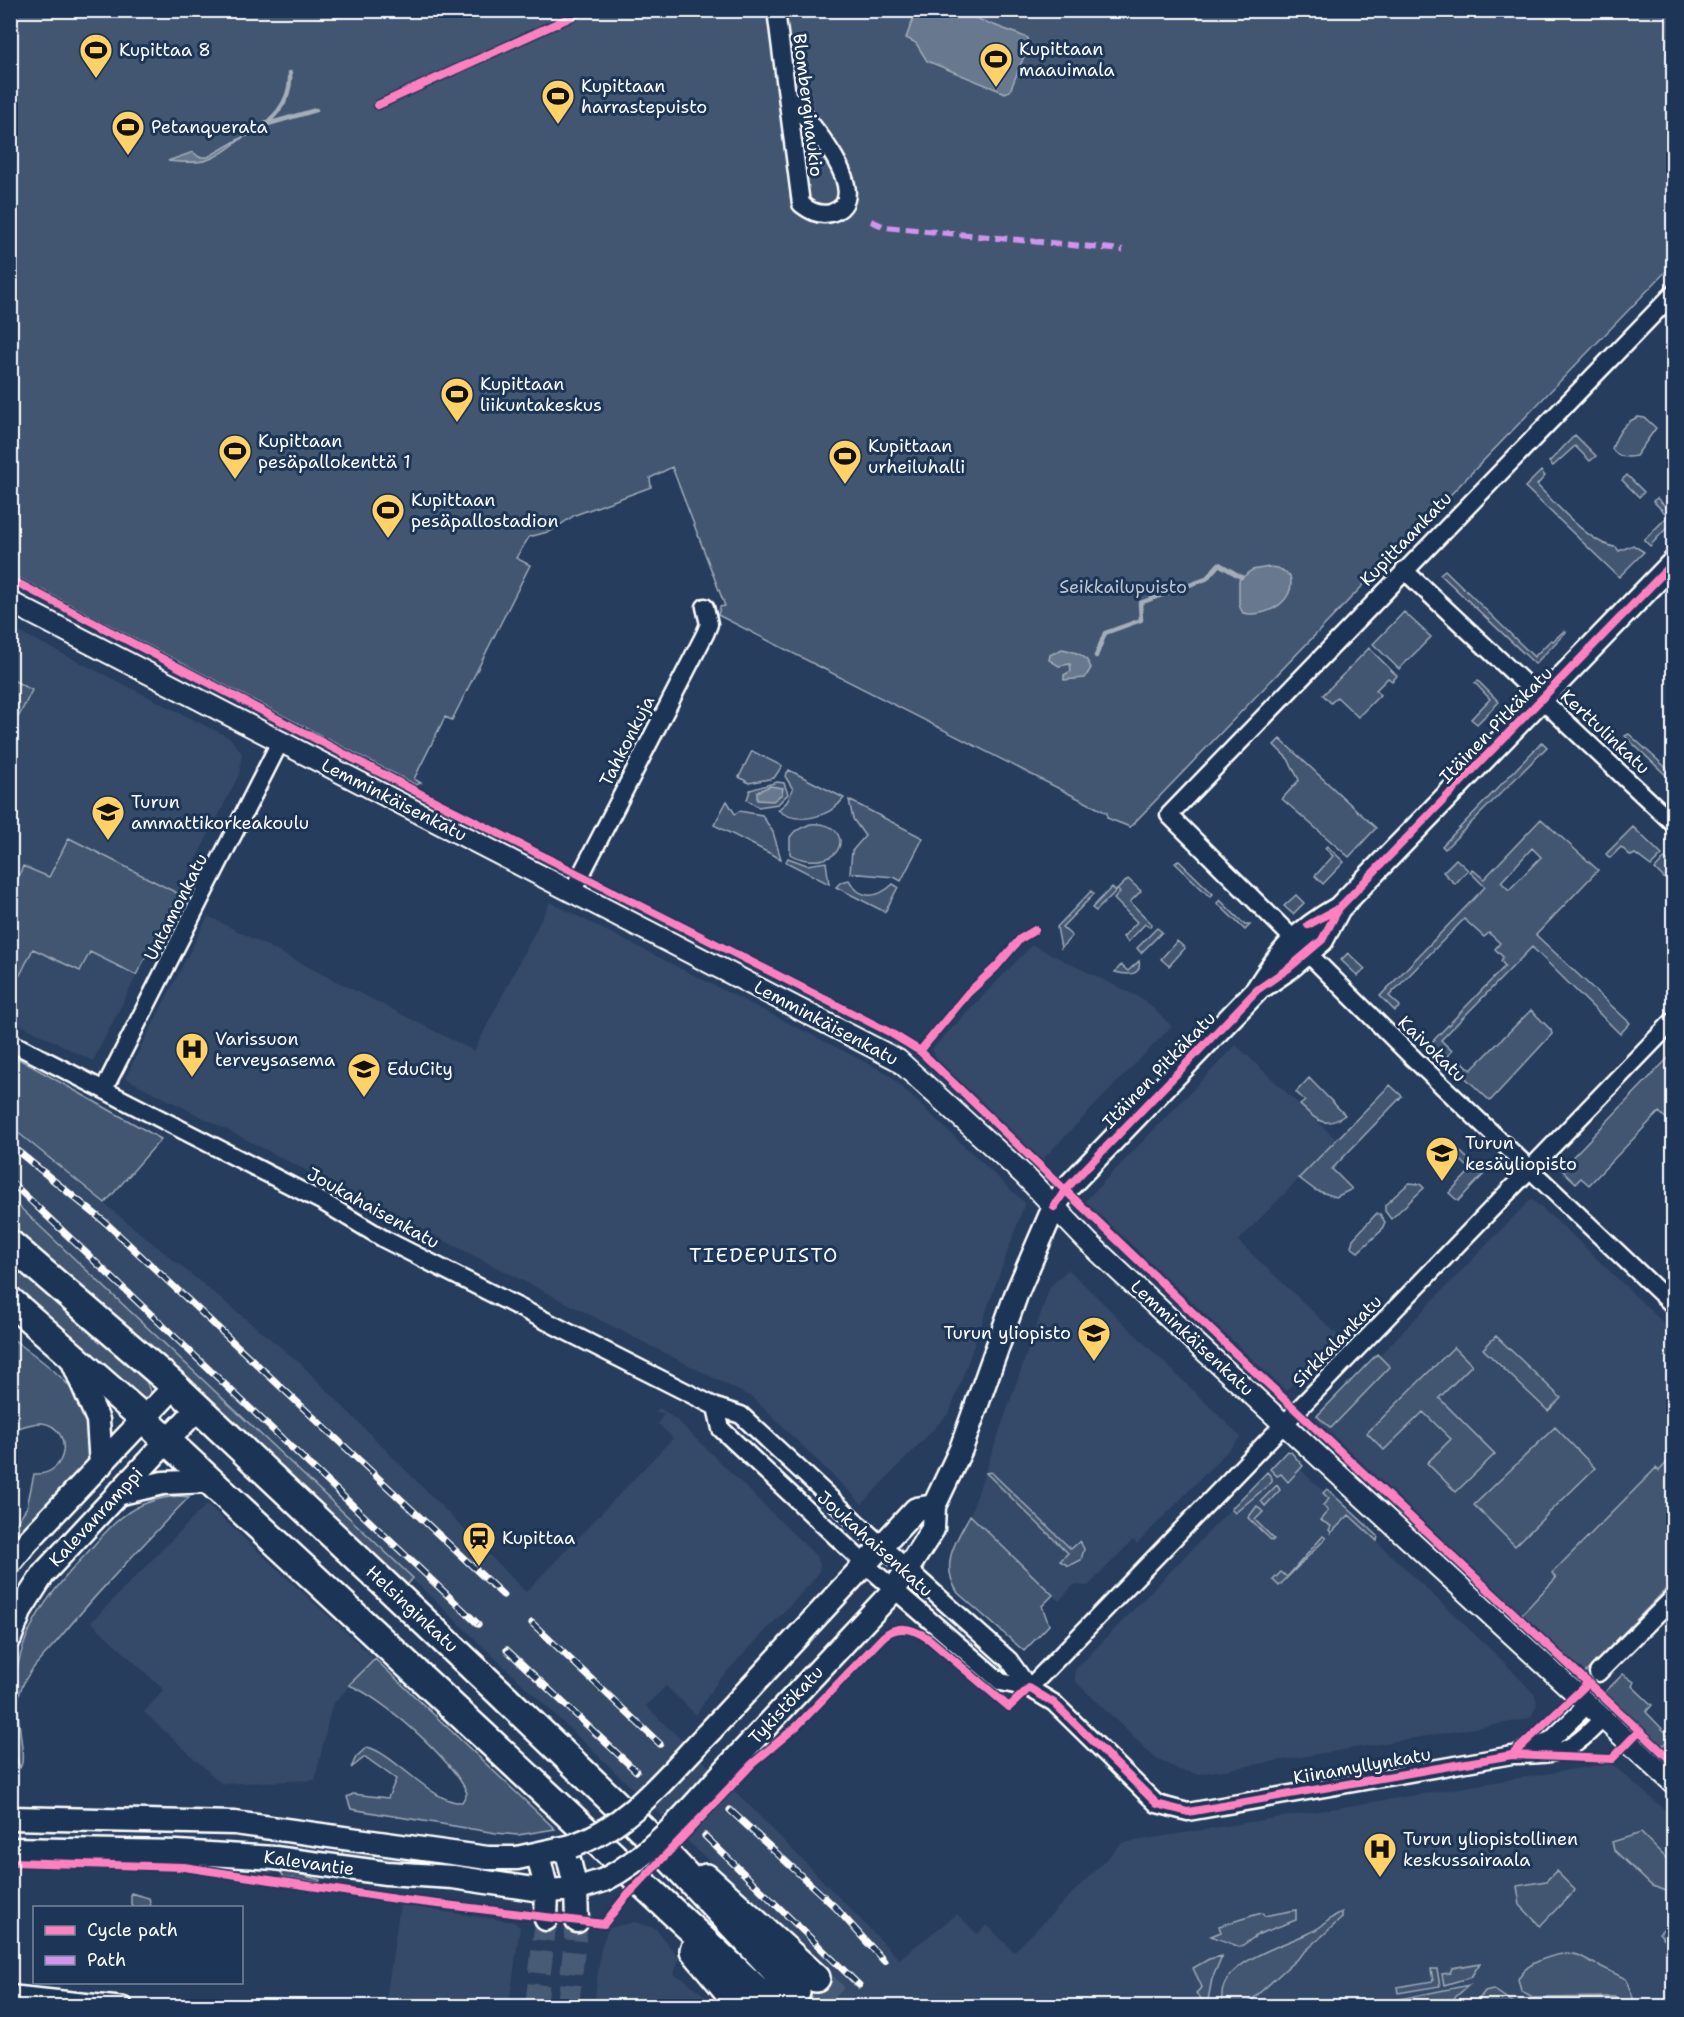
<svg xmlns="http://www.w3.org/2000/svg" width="1684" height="2017" font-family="'Shantell Sans',sans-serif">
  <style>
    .built { fill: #344a68 }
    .green { fill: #425672; stroke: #a0aab8; stroke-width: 1.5; fill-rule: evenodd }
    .water { fill: #67788e; stroke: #a4aebb; stroke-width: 1.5 }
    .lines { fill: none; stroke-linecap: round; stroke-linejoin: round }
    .stream { stroke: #a4aebb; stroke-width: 4.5 }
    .secondary-tunnel { stroke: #475a76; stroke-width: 22; stroke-dasharray: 22 11; stroke-linecap: butt }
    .trunk-tunnel { stroke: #475a76; stroke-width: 27; stroke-dasharray: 27 14; stroke-linecap: butt }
    .minor-casing { stroke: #fff; stroke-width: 21 }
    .tertiary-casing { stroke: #fff; stroke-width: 24 }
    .secondary-casing { stroke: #fff; stroke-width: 27 }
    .trunk-casing { stroke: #fff; stroke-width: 32 }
    .minor { stroke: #1d3557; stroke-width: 16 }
    .tertiary { stroke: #1d3557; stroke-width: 20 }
    .secondary { stroke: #1d3557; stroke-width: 22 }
    .trunk { stroke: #1d3557; stroke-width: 27 }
    .rail-casing { stroke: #fff; stroke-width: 7 }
    .rail { stroke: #1d3557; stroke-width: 4.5; stroke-dasharray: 14; stroke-linecap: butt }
    .secondary-bridge-casing { stroke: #fff; stroke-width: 27; stroke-linecap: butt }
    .secondary-bridge { stroke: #1d3557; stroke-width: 22 }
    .quiet { stroke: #d193ec; stroke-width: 6; stroke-dasharray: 12 6; stroke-linecap: butt }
    .cycleway-casing { stroke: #1d3557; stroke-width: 11 }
    .cycleway { stroke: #ff80c0; stroke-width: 8 }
    .labels { text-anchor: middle; stroke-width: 6; stroke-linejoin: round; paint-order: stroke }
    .poi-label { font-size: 18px; fill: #fff; stroke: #1d3557; text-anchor: start }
    .street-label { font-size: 18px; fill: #fff; stroke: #1d3557 }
    .park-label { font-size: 18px; fill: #bdc4ce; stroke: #1d3557 }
    .neighbourhood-label { font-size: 20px; letter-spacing: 1.5px; fill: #fff; stroke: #1d3557 }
  </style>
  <rect width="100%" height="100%" fill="#263d5e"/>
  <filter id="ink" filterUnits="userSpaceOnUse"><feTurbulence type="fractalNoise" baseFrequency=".0167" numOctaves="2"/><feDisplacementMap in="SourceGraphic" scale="12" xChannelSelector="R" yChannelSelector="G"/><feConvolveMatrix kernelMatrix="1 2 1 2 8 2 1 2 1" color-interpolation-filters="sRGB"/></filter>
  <g filter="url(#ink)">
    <path class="built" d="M10,627L230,738L242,753L239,775L93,1061L11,1020Z
      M550,902L887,1073L1025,1203L950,1412L862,1504L753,1398L125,1078L208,916L474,1051Z
      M1032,945L1143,999L1172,1026L1042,1160L937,1059L932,1049Z
      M1236,1045L1337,1140L1238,1241L1339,1336L1286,1391L1085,1201Z
      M10,1127L300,1363L526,1592L673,1438L658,1424L664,1413L655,1412L660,1408L679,1422L816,1556L820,1564L818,1574L810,1584L718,1681L696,1715L666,1686L646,1706L747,1803L899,1959L957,1914L977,1934L987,1925L1014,1952L1122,1843L1611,1763L1673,1817V2006H780L813,1982L823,1978L833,1979L11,1198Z
      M1531,1199L1566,1229L1673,1332V1462L1521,1614L1317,1420Z
      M1068,1269L1241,1437L1137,1544L1133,1540L1088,1586L1074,1585L1059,1601L970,1515L1050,1287Z
      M1284,1454L1504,1662L1535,1695L1537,1704L1531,1717L1523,1720L1199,1774L1179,1770L1153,1756L1075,1681V1670Z
      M207,1504L375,1659L332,1705L315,1780L222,1784L144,1712L164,1690L91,1622Z
      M400,1905L514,1922L520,1927L509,2006H385Z
      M635,1922L655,1928L679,1958L674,1975L684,1979L718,2006H594L601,1947L606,1934L609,1928Z
      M218,1999L267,2006H226Z"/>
    <path class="green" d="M10,11H1673V264L1130,827L1107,818V813L718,615L720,607L725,606L672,467L650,478L651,487L575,515L551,531L529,537L516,558L530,565L452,720L445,717L414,779L421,783L416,785L11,574Z
      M1638,417L1645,418L1656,428L1636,456C1627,458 1617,457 1612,449C1616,436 1624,422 1638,417Z
      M1575,435L1596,456L1590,461L1575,446L1553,466L1549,462Z
      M1541,471L1545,476L1537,485C1554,502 1592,546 1616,547L1619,551L1633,545L1644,552L1619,577L1525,487Z
      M1627,475L1644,492L1639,497L1622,480Z
      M1657,498L1673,514V521L1650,546L1644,540L1668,516L1653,501Z
      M1445,570L1534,657L1551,640L1553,641L1564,631L1566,632L1535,664L1440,574Z
      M1404,612L1431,637L1399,669L1373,644Z
      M1369,648L1397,676L1392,681L1388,678L1376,690L1380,695L1358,717L1337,697L1331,703L1323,695Z
      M11,679L32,690L19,716L11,712Z
      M1478,681L1499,702L1477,724L1471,719L1490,699L1475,683Z
      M1629,734L1673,774V782L1625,736Z
      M1280,739L1376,828L1349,857L1282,799L1299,780L1288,759L1274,745Z
      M1542,742L1547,747L1445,849L1442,846Z
      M752,751L782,766L774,778L749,783L739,777Z
      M789,770L844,798C830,817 798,826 778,810L787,802L793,789L785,776Z
      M777,782L784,783L788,794L778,804L758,807L747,800L750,790Z
      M849,800L923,838L901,881L894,877L850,873L852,851L865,836L853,819Z
      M727,801L735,814L739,811L762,815L773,832L781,859L714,825Z
      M1541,819L1598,870L1536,935L1630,1023L1620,1034L1532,947L1441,1040L1452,1051L1445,1058L1430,1044L1505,966L1501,961L1503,957L1495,949L1500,943L1489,933L1484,937L1464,919L1389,996L1400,1006L1395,1011L1380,996L1485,887L1470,872L1472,869L1484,879ZM1532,848L1541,857L1509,890L1501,882Z
      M810,824C823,823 837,826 840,840C841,864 804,864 790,854V837L795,831Z
      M1633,827L1662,855L1651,866L1635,854L1631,856L1621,847L1610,858L1606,854Z
      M69,838L179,894L136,975L90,952L80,971L33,949L20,975L11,970V896L23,866L49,877Z
      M1327,846L1344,862L1323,884L1315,876L1333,856L1325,848Z
      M788,858L807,865L826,862L829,884L786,862Z
      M1665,858L1673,866V887L1655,869Z
      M1456,859L1468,870L1455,884L1443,872Z
      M1178,860L1213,894L1210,897L1175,863Z
      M1128,879L1141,891L1130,902L1152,924L1149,927L1145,924L1128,942L1123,937L1137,922L1114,899L1120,892L1117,890Z
      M849,880C860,900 877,899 893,884L898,887L885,912L836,887L841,882Z
      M1112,887L1116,891L1096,911L1092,908Z
      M1091,891L1094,894L1062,927L1072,936L1061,948L1057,927Z
      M1296,895L1304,903L1293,914L1284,906Z
      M1220,900L1245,925H1250L1245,930L1217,903Z
      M1157,928L1162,932L1141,953L1137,948Z
      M1177,941L1185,948L1169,966L1161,959Z
      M1348,953L1365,969L1358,976L1341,960Z
      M1139,961C1142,977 1126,975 1115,972L1121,965L1128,971Z
      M1531,1010L1551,1030L1552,1034L1490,1101L1454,1067L1461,1060L1471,1070Z
      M1673,1053V1125L1659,1112L1589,1185L1581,1178L1576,1183L1561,1169Z
      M10,1054L161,1139L105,1203L11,1127Z
      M1309,1078L1345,1115C1325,1130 1316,1120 1300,1105L1305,1101L1296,1092Z
      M1390,1085L1402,1096L1332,1169L1352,1189L1336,1197L1315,1190L1299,1178Z
      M1449,1141L1484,1174L1458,1201L1449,1193L1471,1170L1445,1145Z
      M1409,1183L1420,1184L1424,1188L1391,1219L1385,1211V1205Z
      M10,1198L413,1578L405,1588L54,1265L11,1230Z
      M1376,1214H1380L1385,1222L1381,1231L1358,1252L1351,1247L1353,1239Z
      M10,1259L145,1378L153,1399L151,1405L11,1282Z
      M1496,1336L1561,1398L1548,1411L1483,1349Z
      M10,1337C44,1363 83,1385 89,1430C90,1442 92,1451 87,1462L11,1548V1531L27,1507L34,1474C70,1476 73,1427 42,1423C33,1422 23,1427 14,1429L11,1426Z
      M1454,1347L1472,1365L1439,1398L1495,1454L1456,1492L1427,1463L1451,1439L1423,1412L1384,1450L1367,1433Z
      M1377,1354L1390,1367L1331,1428L1317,1416Z
      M1555,1427L1595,1468L1515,1546L1474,1505Z
      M1287,1451L1291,1452L1303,1466L1288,1482L1281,1474L1277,1476L1270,1469Z
      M1673,1456V1582L1583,1675L1520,1616L1556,1578L1552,1573L1656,1468L1659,1471Z
      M991,1472L1071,1549L1080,1541L1084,1549L1081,1560L1069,1566L1060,1561L1068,1553L986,1473Z
      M1267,1472L1272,1478V1482L1235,1513L1231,1509Z
      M1277,1485L1280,1490L1265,1506L1261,1501Z
      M1327,1489L1378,1536L1377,1541L1349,1515L1331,1533L1329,1530L1331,1526L1320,1520L1328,1511L1323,1505L1329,1499L1323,1493Z
      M180,1496L189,1497C144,1544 99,1590 58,1640C45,1655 26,1672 20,1692C13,1713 28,1756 20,1768C11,1747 10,1724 12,1701C18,1634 42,1601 86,1554C115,1521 133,1499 180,1496Z
      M1257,1506L1263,1512L1255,1520L1274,1539L1272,1541L1248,1518Z
      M970,1515L1053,1595L1042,1606L1049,1625L1024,1651L958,1593C939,1564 956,1541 970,1515Z
      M1323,1536L1326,1538L1279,1586L1273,1580L1281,1572L1287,1577Z
      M375,1659L555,1829L518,1835L496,1833L351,1809L347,1797L353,1794L388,1798L396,1779L365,1757L351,1768L356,1757L367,1747C394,1753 434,1805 462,1802L467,1793C455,1762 382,1697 349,1685Z
      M1623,1674L1634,1682L1632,1686L1652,1705L1646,1712L1671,1738L1662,1746L1605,1692Z
      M1641,1833L1667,1859L1673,1853V1893L1652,1886L1614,1850L1612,1842Z
      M343,1846L512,1871L511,1877L349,1858L342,1855Z
      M278,1868L320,1880L319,1882L284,1877Z
      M1556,1871L1575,1890L1540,1926L1520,1905L1517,1886L1546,1881Z
      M131,1893L149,1898L151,1906L133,1907L131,1904Z
      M1296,1910V1920L1259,1934L1240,1947L1211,1936L1221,1932L1219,1926L1258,1914L1263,1913L1264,1916Z
      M1342,1912V1918L1245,2006H1222C1222,2001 1221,1994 1223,1988C1233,1957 1289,1944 1315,1930C1325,1925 1331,1916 1342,1912Z
      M1668,1925L1673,1927V1948L1659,1933Z
      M1567,1953L1578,1955L1626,1979L1636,2006L1614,1997L1532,1998L1521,1991L1518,1979C1526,1962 1549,1956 1567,1953Z
      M1222,1956L1212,1979L1207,2005L1196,1993L1202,1987L1193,1968L1209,1959Z
      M1480,1963L1471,1977L1444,1985L1442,1974L1450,1973L1452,1968Z
      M1431,1969H1437L1440,1986L1398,1993L1397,1987L1433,1981Z
      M1469,1985L1453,1999L1381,2006L1380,2003Z
      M1493,1989L1518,2006H1474L1485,1991Z"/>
    <path class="water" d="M916,11H957L1028,38L1029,44L1010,91L1005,93L927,61L916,43L906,38Z
      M246,135C214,159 209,166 168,161L193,152L199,157H208Z
      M1269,567L1278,568L1290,576C1297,602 1265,618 1243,613L1239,605V580L1252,570Z
      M1062,649C1075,652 1086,654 1091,668L1085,678L1064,680V675L1071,671L1070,664L1059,666L1049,660L1050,655Z
      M770,786L783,788L782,794L773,801L757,800V792Z"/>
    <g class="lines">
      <path class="stream" d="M268,124L316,110
        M246,135C271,125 292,102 290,73
        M1096,656L1105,633L1141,620L1140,603L1206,579L1219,564L1241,577"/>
      <path class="secondary-tunnel" d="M536,2006L546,1919
        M568,2006L577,1921"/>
      <path class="trunk-tunnel" d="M816,1978L844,2006
        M796,1992L810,2006"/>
      <defs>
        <path id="minor" d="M776,10L801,204C810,211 819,216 831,213C879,198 804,115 789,98
          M1674,293L1169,815L1414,1059L1674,1306
          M1404,570L1674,824
          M572,892L705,634L709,624L705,607
          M10,1042L323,1202L384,1239L716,1407L741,1415L883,1547L1009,1660L1029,1688
          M104,1089L280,742
          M716,1407L721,1429L866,1565L1001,1682L1029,1688L1054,1703L1157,1804L1188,1812L1512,1755C1561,1754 1568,1755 1603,1718
          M1598,1673L1674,1597
          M1029,1688L1674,1020
          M1524,1750L1551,1740L1588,1704
          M10,1994L124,2006"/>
        <path id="tertiary" d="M10,602L898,1060L1024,1175L1088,1242L1185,1333L1674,1784"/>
        <path id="secondary" d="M1264,985L1289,968L1322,940L1339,908
          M70,1355L98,1420L101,1465
          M117,1494L163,1483L211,1481
          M10,1563L27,1542L175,1386
          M10,1638L21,1609L44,1573L198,1408
          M711,1730L916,1509L934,1506
          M740,1754L894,1590L933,1529L934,1506L961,1449L1016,1295L1054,1207L1066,1189L1257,990C1283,949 1297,932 1339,908L1674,562
          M10,1818L235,1823L488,1858H517L572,1846
          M566,1848L576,1889L577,1921
          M10,1849L177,1852L275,1858L386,1873L453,1877L547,1891L576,1889L604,1880
          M538,1855L547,1891L546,1919"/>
        <path id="trunk" d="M10,1244L175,1386L498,1691L644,1831L796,1992
          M10,1301L134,1410L774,2006
          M706,1878L816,1978
          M694,1950L741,2006"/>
      </defs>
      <use href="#minor" class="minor-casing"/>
      <use href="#tertiary" class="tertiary-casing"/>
      <use href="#secondary" class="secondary-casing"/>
      <use href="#trunk" class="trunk-casing"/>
      <use href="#minor" class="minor"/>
      <use href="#tertiary" class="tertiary"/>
      <use href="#secondary" class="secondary"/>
      <use href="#trunk" class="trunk"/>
      <defs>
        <path id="rail" d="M10,1145L106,1223L503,1595
          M10,1181L478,1624
          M532,1623L660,1744
          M507,1650L636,1771
          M730,1810L835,1907L884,1961
          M705,1836L859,1985"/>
      </defs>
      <use href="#rail" class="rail-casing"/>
      <use href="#rail" class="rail"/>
      <defs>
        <path id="secondary-bridge" d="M572,1846C630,1826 669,1773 711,1730
          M604,1880C659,1852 698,1798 740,1754"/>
      </defs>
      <use href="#secondary-bridge" class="secondary-bridge-casing"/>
      <use href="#secondary-bridge" class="secondary-bridge"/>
      <path class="quiet" d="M871,221L885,227L1123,250"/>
      <defs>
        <path id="cycleway" d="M378,105L586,10
          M10,579L421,794L889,1032L920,1051L1236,1354L1674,1763
          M1308,925L1339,908L1674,562
          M920,1051L968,993L996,967L1020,939L1035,930
          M1054,1207L1066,1189L1257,990L1289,968L1322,940L1339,908
          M1512,1755L1588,1683
          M10,1862L184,1867L396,1899L604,1924L623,1900L752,1764L797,1726L883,1637C897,1624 913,1628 929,1639L1009,1707L1029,1688L1054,1703L1157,1804L1188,1812L1512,1755L1612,1759L1639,1731"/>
      </defs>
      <use href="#cycleway" class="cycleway-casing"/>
      <use href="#cycleway" class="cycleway"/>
    </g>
  </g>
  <defs>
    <symbol id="stadium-pin" viewBox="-11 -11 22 30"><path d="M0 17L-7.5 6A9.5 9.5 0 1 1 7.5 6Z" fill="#ffd166" stroke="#1d3557"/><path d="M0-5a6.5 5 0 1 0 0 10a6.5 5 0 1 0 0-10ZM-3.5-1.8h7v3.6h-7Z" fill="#111"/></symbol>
    <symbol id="university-pin" viewBox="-11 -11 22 30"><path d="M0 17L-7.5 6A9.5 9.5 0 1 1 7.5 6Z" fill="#ffd166" stroke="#1d3557"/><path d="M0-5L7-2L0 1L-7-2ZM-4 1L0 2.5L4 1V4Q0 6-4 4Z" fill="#111"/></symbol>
    <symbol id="hospital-pin" viewBox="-11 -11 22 30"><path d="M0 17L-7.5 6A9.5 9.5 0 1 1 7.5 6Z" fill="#ffd166" stroke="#1d3557"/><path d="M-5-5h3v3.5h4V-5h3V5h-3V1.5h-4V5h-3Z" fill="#111"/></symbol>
    <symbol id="station-pin" viewBox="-11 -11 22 30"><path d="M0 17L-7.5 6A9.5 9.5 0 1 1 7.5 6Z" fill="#ffd166" stroke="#1d3557"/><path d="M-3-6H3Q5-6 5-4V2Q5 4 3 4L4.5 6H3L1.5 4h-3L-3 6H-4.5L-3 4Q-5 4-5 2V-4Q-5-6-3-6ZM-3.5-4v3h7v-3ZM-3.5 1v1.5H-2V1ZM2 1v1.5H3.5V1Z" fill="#111"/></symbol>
  </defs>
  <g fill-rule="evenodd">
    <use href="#stadium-pin" x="77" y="31" width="38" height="52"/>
    <use href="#stadium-pin" x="977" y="40" width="38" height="52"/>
    <use href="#stadium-pin" x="539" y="77" width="38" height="52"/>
    <use href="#stadium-pin" x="109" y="108" width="38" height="52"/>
    <use href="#stadium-pin" x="438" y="375" width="38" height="52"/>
    <use href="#stadium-pin" x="216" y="432" width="38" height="52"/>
    <use href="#stadium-pin" x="826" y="437" width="38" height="52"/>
    <use href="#stadium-pin" x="369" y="491" width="38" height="52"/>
    <use href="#university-pin" x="89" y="793" width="38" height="52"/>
    <use href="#hospital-pin" x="173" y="1030" width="38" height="52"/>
    <use href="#university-pin" x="345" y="1050" width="38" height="52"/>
    <use href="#university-pin" x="1423" y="1134" width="38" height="52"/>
    <use href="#university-pin" x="1075" y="1314" width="38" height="52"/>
    <use href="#station-pin" x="460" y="1519" width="38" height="52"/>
    <use href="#hospital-pin" x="1361" y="1830" width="38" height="52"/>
  </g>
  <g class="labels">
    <g class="poi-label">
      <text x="1019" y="55">Kupittaan<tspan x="1019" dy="21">maauimala</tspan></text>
      <text x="119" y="56">Kupittaa 8</text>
      <text x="581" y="92">Kupittaan<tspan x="581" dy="21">harrastepuisto</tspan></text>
      <text x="151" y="133">Petanquerata</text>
      <text x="480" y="390">Kupittaan<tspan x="480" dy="21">liikuntakeskus</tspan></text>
      <text x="258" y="447">Kupittaan<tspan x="258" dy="21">pesäpallokenttä 1</tspan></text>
      <text x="868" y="452">Kupittaan<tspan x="868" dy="21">urheiluhalli</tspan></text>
      <text x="411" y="506">Kupittaan<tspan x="411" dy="21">pesäpallostadion</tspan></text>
      <text x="131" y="808">Turun<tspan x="131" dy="21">ammattikorkeakoulu</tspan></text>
      <text x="215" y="1045">Varissuon<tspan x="215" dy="21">terveysasema</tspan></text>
      <text x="387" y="1075">EduCity</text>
      <text x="1465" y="1149">Turun<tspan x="1465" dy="21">kesäyliopisto</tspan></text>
      <text x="1071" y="1339" text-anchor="end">Turun yliopisto</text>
      <text x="502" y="1544">Kupittaa</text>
      <text x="1403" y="1845">Turun yliopistollinen<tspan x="1403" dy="21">keskussairaala</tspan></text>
    </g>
    <g class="street-label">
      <text transform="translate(808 105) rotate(83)" y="6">Blomberginaukio</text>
      <text transform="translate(1406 539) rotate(-46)" y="6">Kupittaankatu</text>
      <text transform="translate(1496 725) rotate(-46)" y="6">Itäinen Pitkäkatu</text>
      <text transform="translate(1605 732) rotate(43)" y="6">Kerttulinkatu</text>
      <text transform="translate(627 741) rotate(-63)" y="6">Tahkonkuja</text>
      <text transform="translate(394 800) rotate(27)" y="6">Lemminkäisenkatu</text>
      <text transform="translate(176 907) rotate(-63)" y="6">Untamonkatu</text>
      <text transform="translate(826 1023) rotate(28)" y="6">Lemminkäisenkatu</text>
      <text transform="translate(1432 1049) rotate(44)" y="6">Kaivokatu</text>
      <text transform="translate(1159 1070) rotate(-46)" y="6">Itäinen Pitkäkatu</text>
      <text transform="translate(373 1208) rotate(29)" y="6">Joukahaisenkatu</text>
      <text transform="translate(1192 1338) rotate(43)" y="6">Lemminkäisenkatu</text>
      <text transform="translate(1337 1341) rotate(-46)" y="6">Sirkkalankatu</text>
      <text transform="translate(96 1517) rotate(-47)" y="6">Kalevanramppi</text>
      <text transform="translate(875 1544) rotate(42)" y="6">Joukahaisenkatu</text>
      <text transform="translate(412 1609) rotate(43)" y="6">Helsinginkatu</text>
      <text transform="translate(786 1705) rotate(-47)" y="6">Tykistökatu</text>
      <text transform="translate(1362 1766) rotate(-10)" y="6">Kiinamyllynkatu</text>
      <text transform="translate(309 1863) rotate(8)" y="6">Kalevantie</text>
    </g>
    <g class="park-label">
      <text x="1123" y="593">Seikkailupuisto</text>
    </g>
    <g class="neighbourhood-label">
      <text x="764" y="1262">TIEDEPUISTO</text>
    </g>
  </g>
  <rect width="1684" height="2017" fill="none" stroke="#1d3557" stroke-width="36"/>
  <rect x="18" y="18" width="1648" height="1981" fill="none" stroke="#fff" stroke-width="2" filter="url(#ink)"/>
  <rect x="33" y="1906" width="210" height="78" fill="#1d3557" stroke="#77869a" stroke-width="1.5"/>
  <rect x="45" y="1926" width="30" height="9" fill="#ff80c0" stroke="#77869a" stroke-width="1.5"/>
  <text x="87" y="1936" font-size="18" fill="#ffffff">Cycle path</text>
  <rect x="45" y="1956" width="30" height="9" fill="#d193ec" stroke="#77869a" stroke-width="1.5"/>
  <text x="87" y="1966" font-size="18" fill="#ffffff">Path</text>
</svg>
